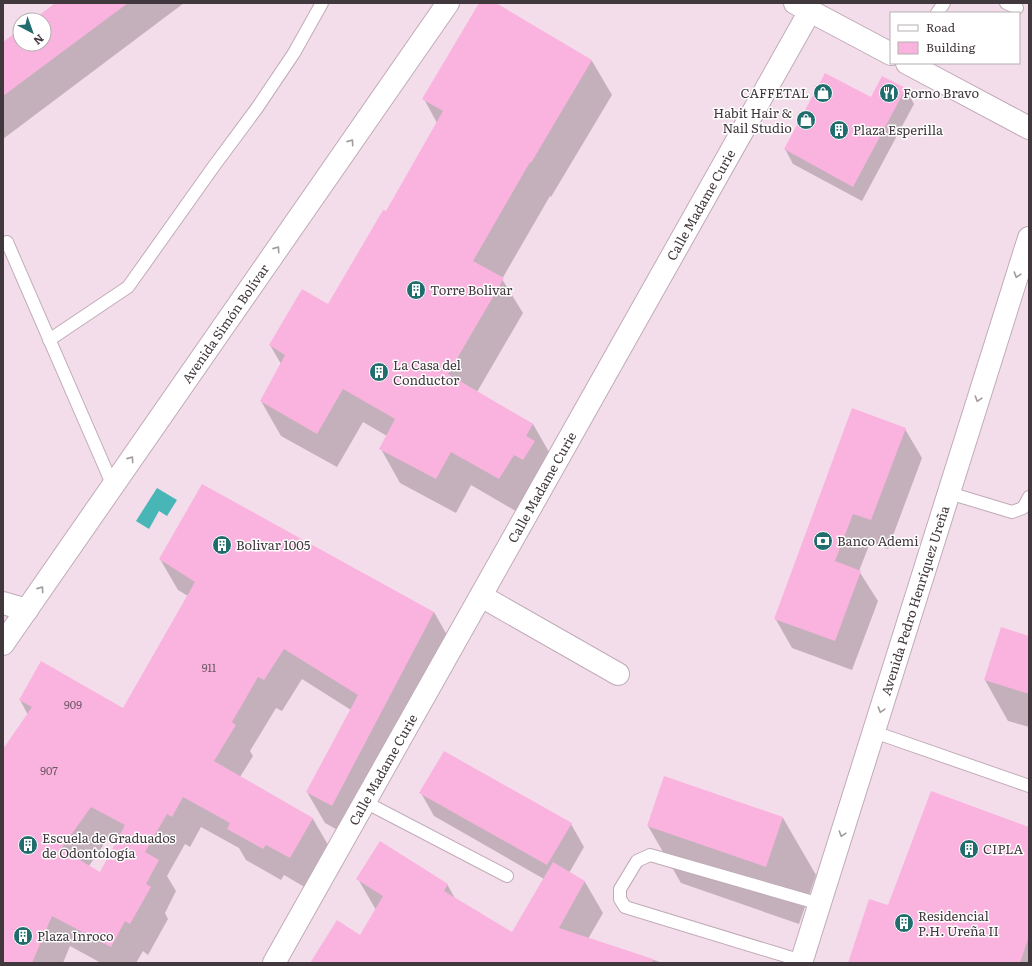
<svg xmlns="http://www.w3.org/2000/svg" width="1032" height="966" font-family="Literata,serif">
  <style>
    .water { fill: #48b5b7 }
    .shadow { fill: #0003; fill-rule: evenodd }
    .building { fill: #fab3df; fill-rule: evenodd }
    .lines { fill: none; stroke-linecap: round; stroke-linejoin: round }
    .service-casing { stroke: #c1abb8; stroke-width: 14 }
    .minor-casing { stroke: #c1abb8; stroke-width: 24 }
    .secondary-casing { stroke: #c1abb8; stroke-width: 24 }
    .service { stroke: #fff; stroke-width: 12 }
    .minor { stroke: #fff; stroke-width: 22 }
    .secondary { stroke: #fff; stroke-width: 22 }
    .oneway { stroke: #a09c9e }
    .labels { text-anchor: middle; stroke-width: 3; stroke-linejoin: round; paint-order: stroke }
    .number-label { font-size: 11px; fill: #6f5766 }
    .poi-label { font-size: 13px; fill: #41383d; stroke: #fff; text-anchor: start }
    .street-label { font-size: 13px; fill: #41383d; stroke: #fff }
  </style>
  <rect width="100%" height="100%" fill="#f4ddea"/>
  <path class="water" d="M157,488L177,500L167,516L159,511L149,529L136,521Z"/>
  <path class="shadow" d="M57,3H184L3,139V43L20,31V44H44V20H34Z
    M481,3H494L592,61L612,95L551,197L550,196L502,279L523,313L477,392L533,424L553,459L519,513L471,485L456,513L400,483L381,449L387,436L363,422L337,467L281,436L261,401L281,364L270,345L328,305L387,213L437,123L424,99Z
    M882,77L906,89L914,104L862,201L793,164L785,149L871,99Z
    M905,429L922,458L888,549L870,543L859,571L878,601L852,670L792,648L775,618Z
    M160,559L434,612L452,644L350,837L325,823L307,792L351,710L302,679L282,711L276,708L250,751L253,756L240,777L313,819L331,850L308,889L284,875L281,880L246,860L239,848L201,827L190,847L185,844L167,876L176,891L165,913L168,919L148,955L143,951L136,963H101L70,946L63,963H3V751L28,715L20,700L124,709L188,596L178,590ZM109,837L117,841L100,873L89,866Z
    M1029,637V727L1008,721L985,680Z
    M421,793L571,824L584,847L569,873L585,882L603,913L588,939L663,963H446L513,934L544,879L434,816Z
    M783,818L816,875L799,924L681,883L648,826Z
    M1029,828V963H849L888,906Z
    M358,879L447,884L465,916L436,963H311L360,936L376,910Z"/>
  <path class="building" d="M55,3H128L3,96V42L20,29V44H44V20H33Z
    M479,3H496L592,60L531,163L530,162L473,261L504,278L448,374L533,424L526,436L535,441L523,460L514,455L499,479L451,452L436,479L379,449L395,419L343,389L317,434L260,401L285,355L269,345L302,289L328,304L383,210L386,211L443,111L422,99Z
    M825,73L871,97L882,76L906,88L853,187L784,149Z
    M852,408L906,428L871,520L853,514L835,561L861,571L835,641L774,619Z
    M202,484L434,612L332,806L306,792L358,695L284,649L264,680L258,677L232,722L236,725L214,761L313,818L290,858L266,845L263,849L227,829L230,823L183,797L172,817L167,814L145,852L159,860L146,884L151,887L130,924L125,921L111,947L52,916L32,963H3V749L32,707L19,700L41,661L123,708L195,582L159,559ZM91,807L125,825L100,872L61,849Z
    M1001,627L1029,636V694L984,680Z
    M444,751L572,823L547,865L419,793Z
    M664,776L783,817L766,867L647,826Z
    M931,791L1029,827V936L1020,963H848L869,899L888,905Z
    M380,841L448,884L444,891L512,932L553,862L585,881L559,928L653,959L652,963H310L337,920L360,935L383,896L356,879Z"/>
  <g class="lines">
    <defs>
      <path id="service" d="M1006,3L1017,8
        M937,13L944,3
        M7,242L113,486
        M49,340L128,287L214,166L257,108L294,53L322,3
        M949,493L1012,512L1023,508L1029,497
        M874,732L1029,786
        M365,802L507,876
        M802,961L625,907L620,899V889L637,861L650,855L820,904"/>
      <g id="minor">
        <path d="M795,3L891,54"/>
        <path d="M907,63L1029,128"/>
        <path d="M481,596L618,674"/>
        <path d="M3,603L27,610"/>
        <path id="s1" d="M274,963L810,11"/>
      </g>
      <g id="secondary">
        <path id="s2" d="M3,644L448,3"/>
        <path id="s3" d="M801,963L1029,238"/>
      </g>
    </defs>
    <use href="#service" class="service-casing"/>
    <use href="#minor" class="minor-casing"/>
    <use href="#secondary" class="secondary-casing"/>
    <use href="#service" class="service"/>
    <use href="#minor" class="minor"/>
    <use href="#secondary" class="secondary"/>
  </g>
  <defs><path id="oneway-chevron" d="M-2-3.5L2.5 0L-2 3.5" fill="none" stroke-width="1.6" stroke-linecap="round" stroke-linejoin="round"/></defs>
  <g class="oneway">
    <use href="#oneway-chevron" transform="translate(351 142) rotate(-55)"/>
    <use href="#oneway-chevron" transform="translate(277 249) rotate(-55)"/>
    <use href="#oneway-chevron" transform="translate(1017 275) rotate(107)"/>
    <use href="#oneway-chevron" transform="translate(978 399) rotate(107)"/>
    <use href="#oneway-chevron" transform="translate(131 459) rotate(-55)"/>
    <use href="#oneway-chevron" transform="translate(41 589) rotate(-55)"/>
    <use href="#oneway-chevron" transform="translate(881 710) rotate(107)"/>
    <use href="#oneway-chevron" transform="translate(842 834) rotate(107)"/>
  </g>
  <defs>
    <symbol id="shop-disc" viewBox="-11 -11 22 22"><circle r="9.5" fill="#216d6e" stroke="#fff"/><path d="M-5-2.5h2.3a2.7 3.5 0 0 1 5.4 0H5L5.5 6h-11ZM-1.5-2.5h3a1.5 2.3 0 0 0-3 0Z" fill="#fff"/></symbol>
    <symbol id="restaurant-disc" viewBox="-11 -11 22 22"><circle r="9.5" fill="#216d6e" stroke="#fff"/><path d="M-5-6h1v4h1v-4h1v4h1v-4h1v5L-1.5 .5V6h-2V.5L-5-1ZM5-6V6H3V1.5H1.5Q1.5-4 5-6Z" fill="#fff"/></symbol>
    <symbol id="building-disc" viewBox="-11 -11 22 22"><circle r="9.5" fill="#216d6e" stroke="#fff"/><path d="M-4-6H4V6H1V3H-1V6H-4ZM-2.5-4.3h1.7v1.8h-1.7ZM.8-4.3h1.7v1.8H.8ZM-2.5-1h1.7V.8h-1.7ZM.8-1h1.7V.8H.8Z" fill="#fff"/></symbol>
    <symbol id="bank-disc" viewBox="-11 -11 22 22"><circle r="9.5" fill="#216d6e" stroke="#fff"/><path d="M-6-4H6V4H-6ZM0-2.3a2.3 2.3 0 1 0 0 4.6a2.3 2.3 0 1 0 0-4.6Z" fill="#fff"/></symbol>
  </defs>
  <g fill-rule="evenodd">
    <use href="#shop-disc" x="812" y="82" width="22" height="22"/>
    <use href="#restaurant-disc" x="878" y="82" width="22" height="22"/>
    <use href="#shop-disc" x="795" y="109" width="22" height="22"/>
    <use href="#building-disc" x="828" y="119" width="22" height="22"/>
    <use href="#building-disc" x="405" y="279" width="22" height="22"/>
    <use href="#building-disc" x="368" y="361" width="22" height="22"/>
    <use href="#bank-disc" x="812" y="530" width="22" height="22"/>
    <use href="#building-disc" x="211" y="534" width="22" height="22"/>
    <use href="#building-disc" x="17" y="834" width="22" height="22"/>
    <use href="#building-disc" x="958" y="838" width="22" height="22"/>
    <use href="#building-disc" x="893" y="912" width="22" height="22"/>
    <use href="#building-disc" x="12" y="925" width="22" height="22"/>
  </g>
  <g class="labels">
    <g class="number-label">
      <text x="209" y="672">911</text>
      <text x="73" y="709">909</text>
      <text x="49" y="775">907</text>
    </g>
    <g class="poi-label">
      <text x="809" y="98" text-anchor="end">CAFFETAL</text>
      <text x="903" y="98">Forno Bravo</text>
      <text x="792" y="118" text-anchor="end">Habit Hair &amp;<tspan x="792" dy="15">Nail Studio</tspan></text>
      <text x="853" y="135">Plaza Esperilla</text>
      <text x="430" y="295">Torre Bolivar</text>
      <text x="393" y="370">La Casa del<tspan x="393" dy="15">Conductor</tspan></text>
      <text x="837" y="546">Banco Ademi</text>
      <text x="236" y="550">Bolivar 1005</text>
      <text x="42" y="843">Escuela de Graduados<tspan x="42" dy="15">de Odontología</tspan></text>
      <text x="983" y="854">CIPLA</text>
      <text x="918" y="921">Residencial<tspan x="918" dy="15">P.H. Ureña II</tspan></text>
      <text x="37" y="941">Plaza Inroco</text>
    </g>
    <g class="street-label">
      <text dy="5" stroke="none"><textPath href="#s1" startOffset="870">Calle Madame Curie</textPath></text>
      <text dy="5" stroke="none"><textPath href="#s2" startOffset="390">Avenida Simón Bolívar</textPath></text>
      <text dy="5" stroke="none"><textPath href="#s1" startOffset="546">Calle Madame Curie</textPath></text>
      <text dy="5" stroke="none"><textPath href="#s3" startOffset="380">Avenida Pedro Henríquez Ureña</textPath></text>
      <text dy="5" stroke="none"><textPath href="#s1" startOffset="222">Calle Madame Curie</textPath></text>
    </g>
  </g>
  <rect width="1032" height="966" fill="none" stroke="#41383d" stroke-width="8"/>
  <rect x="890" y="12" width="130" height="52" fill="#ffffff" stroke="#b3afb1"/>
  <rect x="898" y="25" width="20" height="6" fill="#ffffff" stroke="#b3afb1"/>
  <text x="926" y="32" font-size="12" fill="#41383d">Road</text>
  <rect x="898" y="42" width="20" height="12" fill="#fab3df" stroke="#b3afb1"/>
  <text x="926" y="52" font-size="12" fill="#41383d">Building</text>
  <g transform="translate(32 32) rotate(139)"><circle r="19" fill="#ffffff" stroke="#b3afb1"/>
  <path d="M0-3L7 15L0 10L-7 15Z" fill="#216d6e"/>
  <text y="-6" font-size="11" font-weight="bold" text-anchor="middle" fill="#41383d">N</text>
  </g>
</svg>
